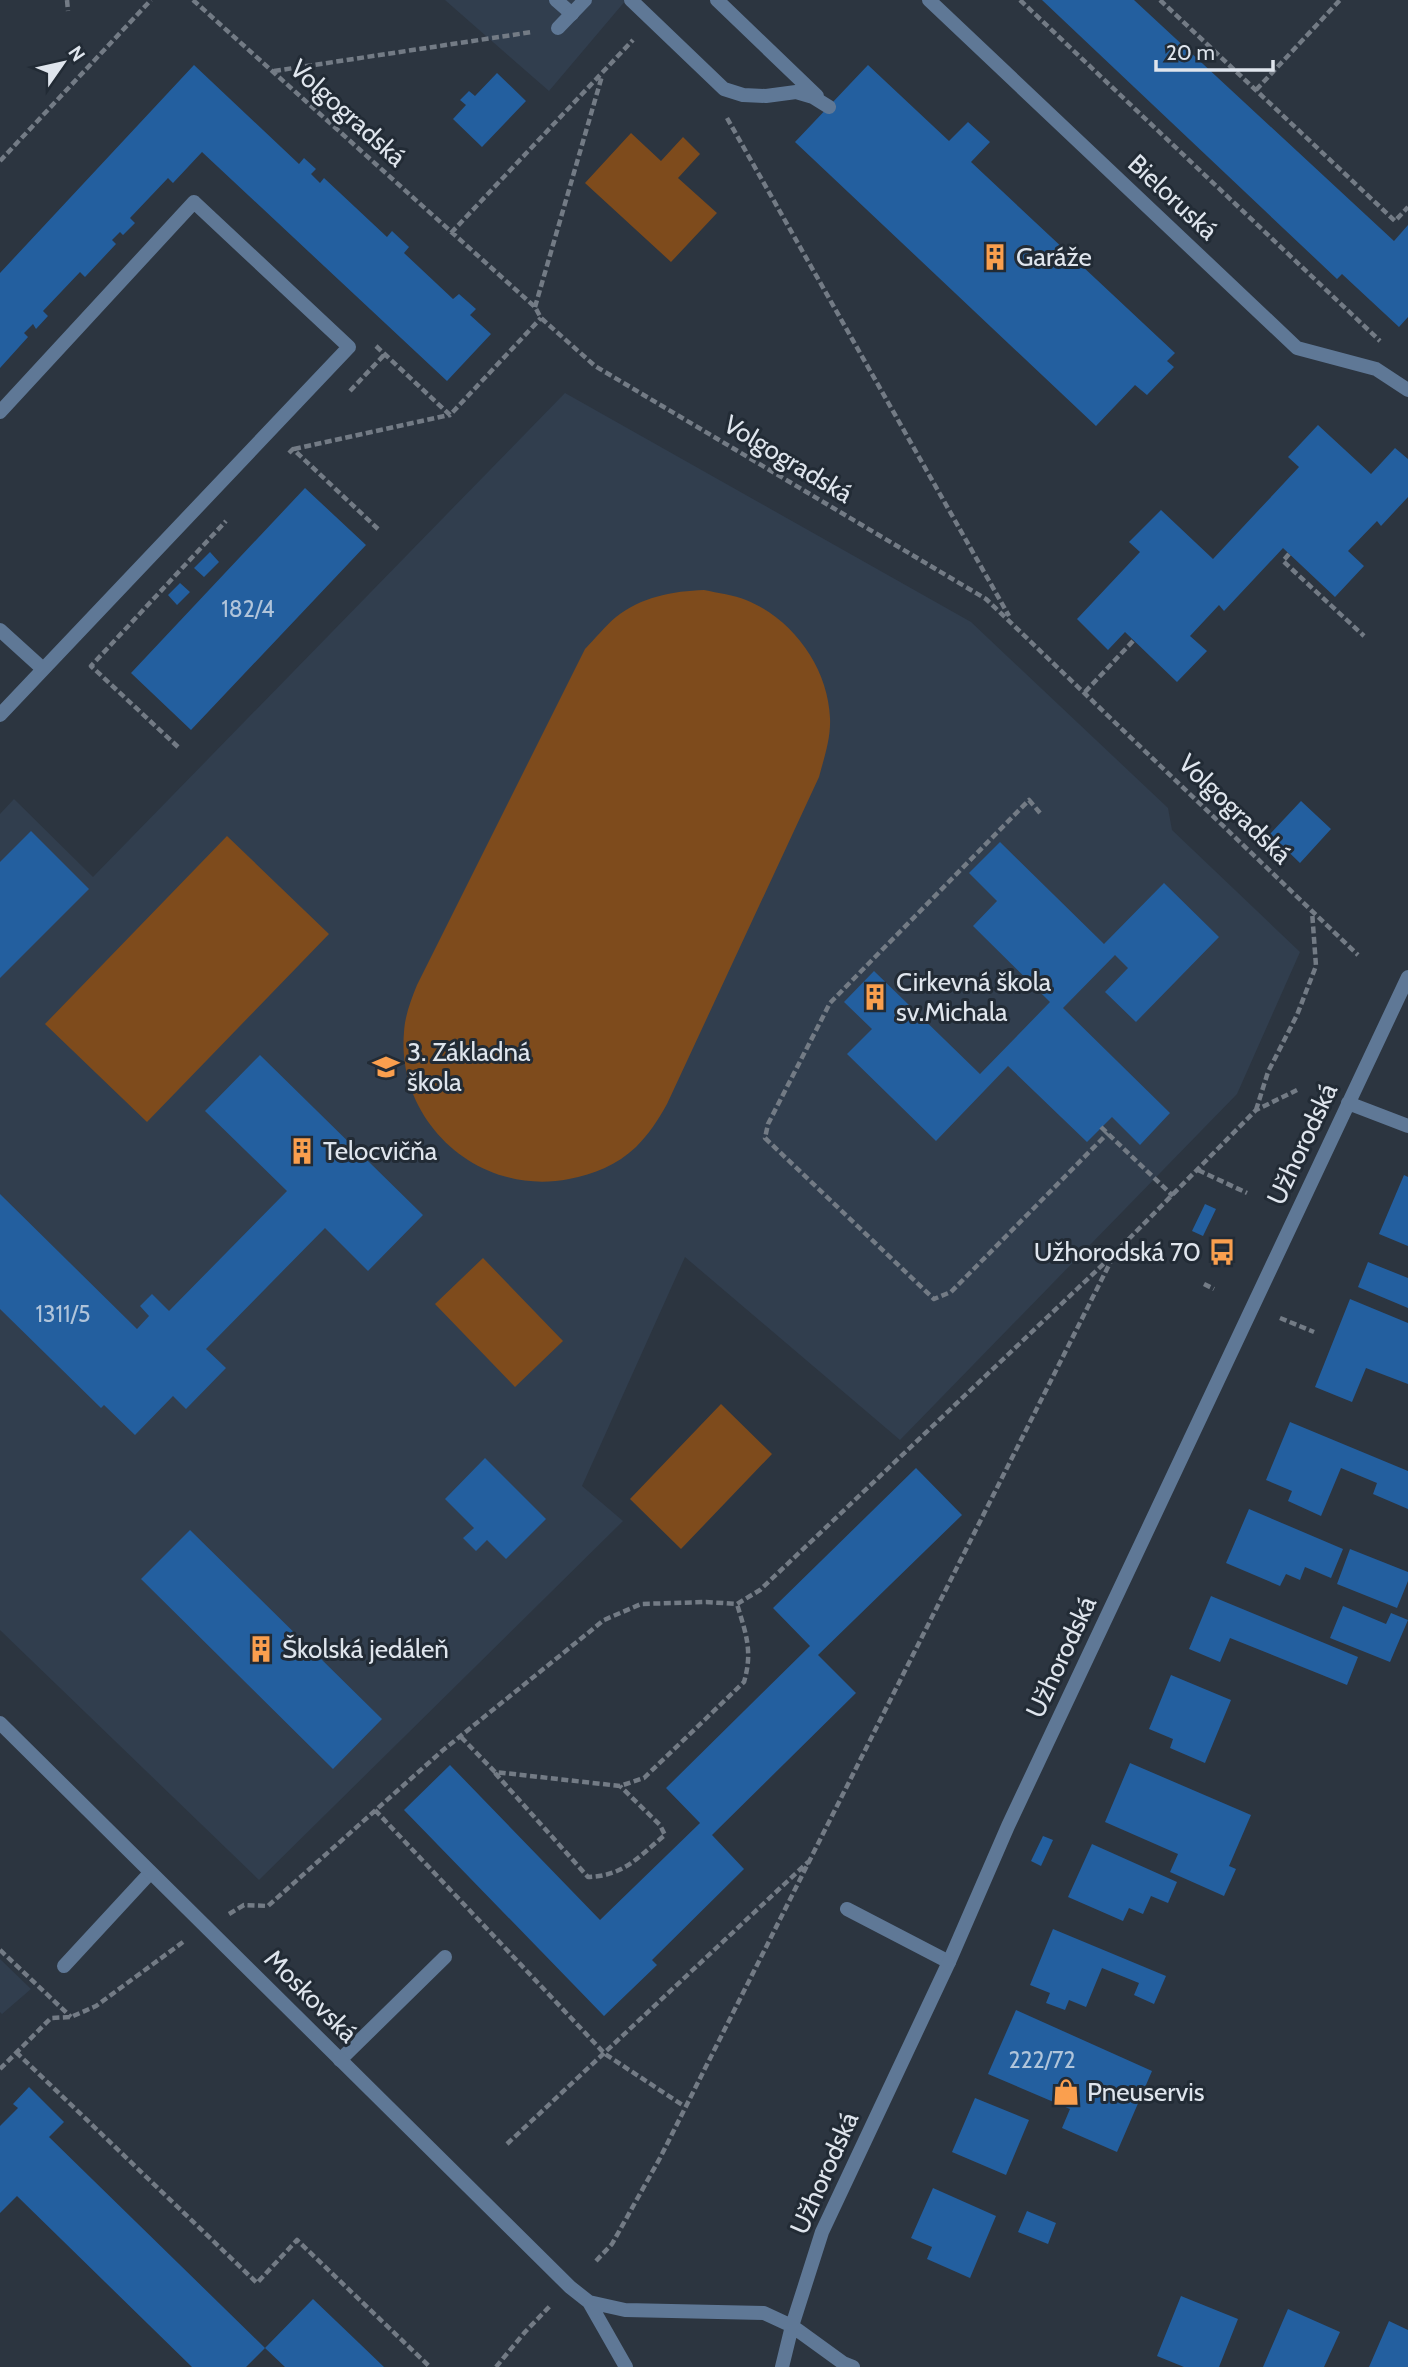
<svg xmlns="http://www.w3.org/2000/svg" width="1408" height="2367" font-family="Cabin,sans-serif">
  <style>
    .built { fill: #313e4e }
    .green { fill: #7e4b1c }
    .building { fill: #235f9f }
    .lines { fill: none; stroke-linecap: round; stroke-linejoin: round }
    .path { stroke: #737b85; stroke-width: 4.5; stroke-dasharray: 7 3.5; stroke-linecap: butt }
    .lane { stroke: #5f7896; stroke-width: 14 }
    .street { stroke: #5f7896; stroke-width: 14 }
    .labels { text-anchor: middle; stroke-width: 6; stroke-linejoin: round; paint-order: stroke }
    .number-label { font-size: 23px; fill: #b0c4da }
    .street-label { font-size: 26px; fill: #dfe5ed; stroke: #222b35 }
    .poi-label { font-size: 26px; fill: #dfe5ed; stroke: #222b35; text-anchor: start }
  </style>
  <rect width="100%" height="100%" fill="#2c3540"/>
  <path class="built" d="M445,0H626L549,91Z
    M565,393L971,622L1168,808L1172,830L1300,952L1237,1094L900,1440L685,1257L582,1486L623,1521L259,1880L0,1630V814L14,799L93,877Z
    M0,1959L31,1989L2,2014L0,2012Z"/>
  <path class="green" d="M631,133L661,161L683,137L700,154L678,178L717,213L671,262L585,183Z
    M704,590C718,593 734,595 746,600C793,619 828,668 830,718C831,738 824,758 819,777L667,1104C658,1120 649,1134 636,1147C617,1165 594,1174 569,1179C480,1197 396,1123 404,1032C405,1015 411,1000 417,985L585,649C595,639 605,626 616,617C641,597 673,591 704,590Z
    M227,836L329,934L147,1122L45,1024Z
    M483,1258L563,1341L515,1387L435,1304Z
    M721,1404L772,1454L681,1549L630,1499Z"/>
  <path class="building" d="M1042,0H1134L1394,241L1408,225V317L1399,327L1342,274L1337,279Z
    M194,65L299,164L304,158L316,169L311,174L320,183L324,178L387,237L392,231L409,247L404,253L453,299L459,294L476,309L470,315L491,334L447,381L202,152L173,183L168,178L130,218L135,223L123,235L120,232L112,240L116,244L85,277L80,272L43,311L48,316L36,329L33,324L24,333L28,337L0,368V273Z
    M868,65L949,141L968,122L990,142L971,162L1175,353L1167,361L1174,367L1147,395L1135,385L1096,426L795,142Z
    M497,73L526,101L482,147L453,119L466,105L460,100L469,91L475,96Z
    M1318,425L1371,474L1395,448L1408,459V497L1381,526L1377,521L1348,551L1364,566L1335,597L1283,548L1224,611L1219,605L1190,636L1207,651L1177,682L1125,632L1108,650L1077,619L1140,552L1129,542L1161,510L1213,559L1299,467L1288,457Z
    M305,488L366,545L191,730L131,673Z
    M210,552L219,562L204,577L194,568Z
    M180,583L190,592L177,605L168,595Z
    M1301,801L1331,829L1300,863L1270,834Z
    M31,831L89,889L0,978V862Z
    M1000,842L1104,944L1164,883L1219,937L1136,1022L1105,992L1128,968L1115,955L1063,1008L1170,1113L1140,1145L1112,1117L1087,1142L1008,1066L936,1141L847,1054L872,1029L844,1002L874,971L980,1074L1050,1002L973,926L997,901L969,873Z
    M260,1055L423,1215L368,1271L325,1228L206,1349L226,1368L186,1409L173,1396L135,1435L104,1405L101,1408L0,1309V1194L137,1329L149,1316L140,1306L152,1294L169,1311L287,1191L205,1111Z
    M1404,1175L1408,1177V1246L1379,1234Z
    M1205,1204L1216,1209L1203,1236L1192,1231Z
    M1368,1262L1408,1278V1308L1358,1287Z
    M1350,1299L1408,1323V1384L1366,1368L1352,1402L1315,1387Z
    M1290,1422L1408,1471V1509L1373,1494L1377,1483L1341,1468L1321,1516L1288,1501L1292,1491L1266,1480Z
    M485,1458L546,1519L506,1559L487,1540L476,1551L463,1538L474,1528L445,1499Z
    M916,1468L962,1515L818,1655L856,1693L712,1835L744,1869L652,1960L657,1965L604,2016L404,1810L450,1765L600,1920L700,1823L666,1788L810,1646L773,1608Z
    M1249,1509L1343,1549L1331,1578L1305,1567L1300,1580L1286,1574L1280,1586L1226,1563Z
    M190,1530L382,1719L333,1769L141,1579Z
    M1350,1549L1408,1572V1581L1397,1608L1337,1584Z
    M1211,1596L1358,1657L1347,1685L1230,1638L1220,1662L1189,1649Z
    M1343,1606L1386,1624L1391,1613L1408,1620L1390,1662L1330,1638Z
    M1171,1675L1231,1700L1205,1763L1170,1748L1173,1739L1149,1729Z
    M1130,1763L1251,1815L1229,1866L1236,1869L1224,1896L1170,1872L1178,1854L1105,1822Z
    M1043,1836L1053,1840L1041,1866L1031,1861Z
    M1092,1844L1177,1882L1168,1903L1151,1896L1143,1914L1129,1908L1123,1921L1068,1897Z
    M1053,1929L1166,1976L1154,2004L1134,1995L1139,1983L1102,1968L1086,2007L1069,2000L1065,2010L1046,2003L1050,1993L1030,1985Z
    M1016,2010L1152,2071L1117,2152L1062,2128L1070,2109L988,2074Z
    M29,2087L64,2122L49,2137L265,2348L246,2367H192L17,2196L0,2213V2126L18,2108L13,2104Z
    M975,2098L1029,2120L1006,2175L952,2152Z
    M933,2188L996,2216L970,2278L927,2259L932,2247L911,2238Z
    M1027,2211L1056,2223L1048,2244L1018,2232Z
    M1181,2296L1238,2319L1219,2367H1184L1157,2356Z
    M313,2299L359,2343L384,2367H285L265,2348Z
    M1288,2309L1340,2332L1324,2367H1263Z
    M1389,2321L1408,2330V2367H1369Z"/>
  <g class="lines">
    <path class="path" d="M67,0L68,11
      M193,0L535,307L541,318L595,366L986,599L1358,955
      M1020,0L1380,341
      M1160,0L1395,221L1408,207
      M274,71L532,32
      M1256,90L1340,0
      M727,118L1009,616
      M0,161L151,0
      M451,233L633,40
      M535,307L602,76
      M376,346L450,415L541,318
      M350,391L385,354
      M294,449L449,415
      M289,453L293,449L378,529
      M1289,554L1283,561L1364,636
      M1085,692L1133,641
      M178,747L91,666L226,521
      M1040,813L1029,800L830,1003L768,1124L765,1138L934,1299L951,1292L1108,1133
      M1256,1110L1268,1072L1297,1015L1316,966L1312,911
      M1101,1127L1173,1196
      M1198,1170L1247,1193
      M1204,1284L1214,1289
      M1280,1318L1314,1332
      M461,1737L495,1772L620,1786L644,1778L744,1682C753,1651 746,1634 737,1604
      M495,1773L588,1877C624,1876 638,1857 665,1835L660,1825L620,1786
      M375,1810L605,2054L684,2106
      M229,1914L244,1905L268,1906L442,1751L604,1620L641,1604L706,1602L737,1604L760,1590L1115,1253L1256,1110L1297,1090
      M0,1950L71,2017
      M16,2052L257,2283L297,2240L430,2367
      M0,2069L51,2018L71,2017L96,2006L183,1942
      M507,2144L808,1862
      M596,2261L612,2244L660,2158L1113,1257
      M496,2367L525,2332L550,2306"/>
    <path class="lane" d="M556,0L572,14
      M631,0L724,89L743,95L766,96L796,92L813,97L829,107
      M717,0L817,96
      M0,412L194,202L349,347L0,715
      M0,630L43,669
      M847,1909L949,1962
      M64,1966L150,1873
      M340,2060L445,1957"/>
    <path class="street" d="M929,0L1297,348L1376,369L1408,390
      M558,28L585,0
      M1348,1103L1408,1126
      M0,1723L570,2287L589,2302L626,2367
      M589,2302L625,2310L764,2313L792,2326L843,2363L853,2367
      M782,2367L792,2326L822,2232L949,1962L1008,1826L1408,977"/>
  </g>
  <defs>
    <symbol id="building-bare" viewBox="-9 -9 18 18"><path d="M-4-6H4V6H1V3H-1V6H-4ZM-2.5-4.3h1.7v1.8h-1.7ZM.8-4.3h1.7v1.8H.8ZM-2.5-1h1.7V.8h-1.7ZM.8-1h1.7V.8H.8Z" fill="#fa9f4e" stroke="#222b35" stroke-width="2.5" paint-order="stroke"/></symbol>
    <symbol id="school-bare" viewBox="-9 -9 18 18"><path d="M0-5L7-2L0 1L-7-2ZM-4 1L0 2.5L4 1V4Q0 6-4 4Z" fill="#fa9f4e" stroke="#222b35" stroke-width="2.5" paint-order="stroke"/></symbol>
    <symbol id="bus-bare" viewBox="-9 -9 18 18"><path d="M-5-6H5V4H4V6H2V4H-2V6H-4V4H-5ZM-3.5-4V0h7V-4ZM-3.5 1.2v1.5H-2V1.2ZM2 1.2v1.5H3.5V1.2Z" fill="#fa9f4e" stroke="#222b35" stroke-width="2.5" paint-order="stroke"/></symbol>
    <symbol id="shop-bare" viewBox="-9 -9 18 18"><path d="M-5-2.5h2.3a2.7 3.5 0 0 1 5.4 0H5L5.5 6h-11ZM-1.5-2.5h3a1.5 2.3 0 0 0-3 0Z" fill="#fa9f4e" stroke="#222b35" stroke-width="2.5" paint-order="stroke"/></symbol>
  </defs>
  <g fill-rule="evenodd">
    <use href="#building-bare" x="976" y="238" width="38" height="38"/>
    <use href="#building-bare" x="856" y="978" width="38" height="38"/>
    <use href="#school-bare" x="367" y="1048" width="38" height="38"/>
    <use href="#building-bare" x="283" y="1132" width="38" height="38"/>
    <use href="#bus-bare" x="1203" y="1233" width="38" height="38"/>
    <use href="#building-bare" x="242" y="1630" width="38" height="38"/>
    <use href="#shop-bare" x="1047" y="2073" width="38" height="38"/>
  </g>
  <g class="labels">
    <g class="number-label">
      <text x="248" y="617">182/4</text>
      <text x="63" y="1322">1311/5</text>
      <text x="1042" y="2068">222/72</text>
    </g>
    <g class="street-label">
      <text transform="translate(348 113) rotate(42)" y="9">Volgogradská</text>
      <text transform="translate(1173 197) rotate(43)" y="9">Bieloruská</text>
      <text transform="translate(788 459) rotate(31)" y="9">Volgogradská</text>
      <text transform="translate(1235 809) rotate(44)" y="9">Volgogradská</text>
      <text transform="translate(1302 1144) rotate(-65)" y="9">Užhorodská</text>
      <text transform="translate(1061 1657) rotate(-65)" y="9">Užhorodská</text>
      <text transform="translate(311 1996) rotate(45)" y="9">Moskovská</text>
      <text transform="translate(824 2173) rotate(-66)" y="9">Užhorodská</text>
    </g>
    <g class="poi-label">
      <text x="1016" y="266">Garáže</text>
      <text x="896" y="991">Cirkevná škola<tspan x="896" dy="30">sv.Michala</tspan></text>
      <text x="407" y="1061">3. Základná<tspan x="407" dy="30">škola</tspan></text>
      <text x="323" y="1160">Telocvičňa</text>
      <text x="1201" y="1261" text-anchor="end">Užhorodská 70</text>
      <text x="282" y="1658">Školská jedáleň</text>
      <text x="1087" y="2101">Pneuservis</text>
    </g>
  </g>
  <g transform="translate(63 63) rotate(56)" stroke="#222b35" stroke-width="5" paint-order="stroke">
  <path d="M0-5L12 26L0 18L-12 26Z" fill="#dfe5ed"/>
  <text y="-10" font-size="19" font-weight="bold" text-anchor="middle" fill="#dfe5ed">N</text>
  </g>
  <path d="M1156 60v10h117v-10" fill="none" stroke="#dfe5ed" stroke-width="3.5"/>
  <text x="1166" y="60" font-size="21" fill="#dfe5ed" stroke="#222b35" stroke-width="5" paint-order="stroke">20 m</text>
</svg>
